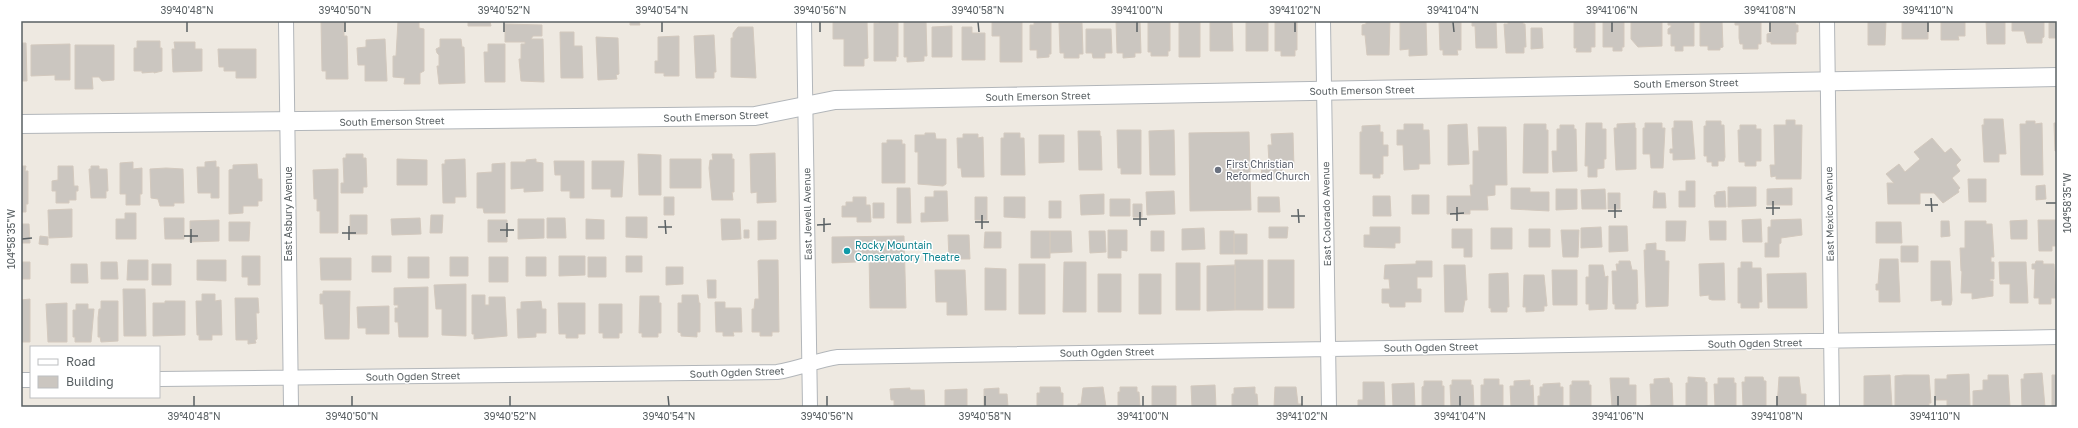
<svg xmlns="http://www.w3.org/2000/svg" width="2078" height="428" font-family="'Golos Text',sans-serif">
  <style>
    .building { fill: #cbc6c0; stroke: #d3c9be }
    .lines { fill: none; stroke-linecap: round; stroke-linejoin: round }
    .minor-casing { stroke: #b2b6ba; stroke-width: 16 }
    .tertiary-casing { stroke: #b2b6ba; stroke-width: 20 }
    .minor { stroke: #fff; stroke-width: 14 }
    .tertiary { stroke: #fff; stroke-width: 18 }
    .ticks { fill: none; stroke: #596063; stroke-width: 1.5 }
    .worship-dot { fill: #6b7280; stroke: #fff; stroke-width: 1.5 }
    .culture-dot { fill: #0f9aa8; stroke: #fff; stroke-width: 1.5 }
    .labels { text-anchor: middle; stroke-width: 3; stroke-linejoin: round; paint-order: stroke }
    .street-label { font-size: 10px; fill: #596063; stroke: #fff }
    .worship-label { font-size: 10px; fill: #5b616d; stroke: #fff; text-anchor: start }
    .culture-label { font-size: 10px; fill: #0d838f; stroke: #fff; text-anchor: start }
    .neatline { fill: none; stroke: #596063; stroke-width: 1.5 }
    .ticks-label { font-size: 10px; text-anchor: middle; fill: #596063 }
  </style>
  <rect width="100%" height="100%" fill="#eee9e1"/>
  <path class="building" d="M321,21H344V36H347L348,79H326V71H322Z
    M398,21H419V28L424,29V71L420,73V84H404L405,78L393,77V56H396Z
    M468,21H490L491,26H468Z
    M623,21H646H639L640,25H630V21Z
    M833,21H867L868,58L864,59V66H844V39H833Z
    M879,21L898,22V57L896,56V61H874V23H879Z
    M907,21H926L927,56H924V61L907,62V57H904V22Z
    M992,21H1022V62H1000V36H992Z
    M1034,21H1051V54H1049V57L1037,58V50H1030V25H1034Z
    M1116,21H1140L1141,53H1135V57L1123,58V53H1117Z
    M1148,21H1170V51H1168V56H1151V52H1148Z
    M1179,21H1200V57H1179Z
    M1210,21H1232L1233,51H1210Z
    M1246,21H1268V51H1246Z
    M1275,21H1297V50H1295V56H1281V51H1275Z
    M1366,21H1390L1389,55H1367L1365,35H1362V25L1366,24Z
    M1400,21H1426L1427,55L1409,56V49L1400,50Z
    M1439,21H1461V50H1457L1458,55H1443V50H1440Z
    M1472,21H1496L1497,48H1476L1475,26H1472Z
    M1508,21H1523V24H1525L1526,47H1524V53H1506L1504,24H1508Z
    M1574,21H1595V47H1591V52H1576L1577,48H1574Z
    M1603,21H1624V47H1622V51H1613V47H1603Z
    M1631,21H1662V46L1638,47L1631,39Z
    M1668,21H1694V46H1683V51H1675V46H1671V34H1668V29L1671,27V25H1668Z
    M1700,21H1722L1723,47L1720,48V50H1708V46H1700Z
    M1735,21H1761V44H1758V49H1743V44H1740L1739,38V25H1735Z
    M1771,21H1795L1796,25H1798V32H1796V44H1771V42H1767V34L1771,33Z
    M1868,21H1886L1885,45H1868Z
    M1902,21H1928V39H1902Z
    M1941,21H1965V36H1958L1959,40H1941Z
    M1986,21H2005V44H1987Z
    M2012,21H2044V37L2042,38V43H2027L2024,31H2012Z
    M2049,21H2057V38H2049Z
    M1059,23H1082L1083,54H1079V58H1064V53H1060Z
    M505,24L542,25V36H533L531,39H543L544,82L521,81L519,59H521V44H525V42H505Z
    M952,26V57H932V27Z
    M738,27H753L756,78L731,77V38H733V33Z
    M962,27H972V33H985V60H962Z
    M1531,28H1542L1543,48L1531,49Z
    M1086,29H1111L1112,53H1105V58H1093L1092,53H1086Z
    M560,32H574V46H582L583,78H561Z
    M714,35L716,72H714V78H696L694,36Z
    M679,36V76H664V73H655V61H658V37Z
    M596,37L618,38L619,74L616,75L617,79L598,80Z
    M385,39L387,81H365V65H358L357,48L366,47V40Z
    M440,39H461L462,47H464L465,83L439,84L437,66H439V55L437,53L436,49L440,47Z
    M137,41H160V48H162V71L154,73V72L142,73V71H134V48H137Z
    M174,42H195V49H202V71L173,72L172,49H175Z
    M21,43H26L27,81H21Z
    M70,44V80H55V75L31,76V45Z
    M488,44H505V82H485L484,52H488Z
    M75,45H114V80L102,81L99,77H92L93,89H75Z
    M218,49H256V78H236V71H224V67H219Z
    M1984,119H2003L2006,154H1999V162H1984L1982,125H1984Z
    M1786,120H1795V125H1802L1801,179H1776V176L1771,177L1770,165H1775L1774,125H1786Z
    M1674,121H1692L1695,159L1673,160V153H1670V149H1673L1672,128H1674Z
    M1706,121H1721V125H1724L1725,157L1724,161H1718V166H1712V162H1707V156H1704V126H1706Z
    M2026,121H2035V124L2042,123L2043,175H2021L2020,124H2026Z
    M1586,123H1602V129H1606V159H1604V168L1597,169V177H1588V166H1585Z
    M1635,123V128H1636V169L1616,170L1614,128H1617V124Z
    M1645,123H1662V128H1665L1663,168H1651L1650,154H1643V128H1645Z
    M2054,123H2057V151H2055Z
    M1404,124H1423V130H1429L1430,164H1419V169L1404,170L1403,145H1397V130H1404Z
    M1467,124L1469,164L1448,165V125Z
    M1524,124H1546V130H1548V173H1523Z
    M1380,125V132H1383V145H1388V156H1383V174H1380V178H1373V174H1360V132H1362V126Z
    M1560,125H1574V129H1576L1577,171L1553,172L1552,151H1557V129H1560Z
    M1740,125H1756V129H1761V161H1756V166H1745V162H1739L1738,130H1740Z
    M1478,127H1506L1507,185H1495V195L1487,196L1488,210H1470V214H1447V196H1471L1470,185H1473V151H1479Z
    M1117,130H1141V174H1121V168H1118Z
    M1174,130L1175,175H1150L1149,131Z
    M1078,131H1100V136H1101L1102,170H1079Z
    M1249,132L1251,210L1190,211L1189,133Z
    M925,133H935L936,139H946V184L943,186L918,184V152H915V135H925Z
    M1004,133H1020V138H1024L1025,175H1001V138H1004Z
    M1293,133L1294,169H1282V178L1262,179L1261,163H1269L1268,145H1272L1271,134Z
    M963,134H978V138L983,137L984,177H962L961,168H958L957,138H963Z
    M1039,135H1064V162L1039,163Z
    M1932,138L1945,153L1951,148L1961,160L1956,165L1960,171L1952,178L1960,188L1958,190L1959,192L1943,203L1934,193H1920V204H1888L1887,183H1894L1886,174L1899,164L1905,172L1920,159L1914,152Z
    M887,140H902V144H905V183H882V143H887Z
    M775,153L776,202L757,203V192L751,193L750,154Z
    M346,154H363V158H366L367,187H363V193H341V183H344L343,158H346Z
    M638,154L661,155V195H639Z
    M712,154H732V159H734V192H732L733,200H712L709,168L710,160H713Z
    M397,159L427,160V185H397Z
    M465,159L466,197H455V203H443L442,164H445V160Z
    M536,159V162L543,163V191L524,192V188L511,189V162H526V160Z
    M670,159H701V188H670Z
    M216,161V167H219V198H211V193H198L197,167H205V162Z
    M554,161H584V198H570V191H561V175H555Z
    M592,161H624L622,197H611V189H592Z
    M133,162V169L142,168V194H140V205H126V194H120V163Z
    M505,163V213H484L483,208H477V173L492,172V164Z
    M257,164L258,179H262V201H258V206H243V213L229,214V170L233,169V165Z
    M21,166H26L25,171H28V204H26V212H21Z
    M58,166H73L74,186H78V191H76V200H69V203H56V191H52V181L58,180Z
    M91,166H99V169H107L108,191H106V198H91L89,169H91Z
    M166,168L183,169L184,203H174V206H160L158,199L151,198L150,169Z
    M338,169V233H320V211H317V199H314L313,170Z
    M1968,179H1986V202H1969Z
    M1686,181H1695V207H1679V191H1686Z
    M2045,185L2046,199L2036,200V186Z
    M1728,187H1756V206L1728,207Z
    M897,188H910L911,223H897Z
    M1511,188H1530V192H1549V211L1511,209Z
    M1792,188V205H1767V189Z
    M1556,189H1577V209L1556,210Z
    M1605,189L1606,209H1582L1581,190Z
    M934,191H947L948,221L921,222V213H925V197H934Z
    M1174,191L1175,214L1147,215L1146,192Z
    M1654,191H1657V193H1665L1666,208H1653Z
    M1725,191L1726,207H1715L1714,195H1716V192Z
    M1608,193H1620V209H1608Z
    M1104,194V214L1081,215L1080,195Z
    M1412,195H1429V214H1412Z
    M1373,196H1390L1391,216H1373Z
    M664,197H674V215H664Z
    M853,197H866V205H870L871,222H857V217H842V206H846V202H853Z
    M975,197H987V220H975Z
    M1004,197H1025V218L1004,217Z
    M1258,197H1279L1280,212H1258Z
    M1110,199H1130V216H1110Z
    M1049,201H1061V218H1049Z
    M873,203H884V218H873Z
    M1133,204H1142V217H1133Z
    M72,209V237L49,238L48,210Z
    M125,213H136V239H116V219H125Z
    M350,215H367V234H350Z
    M431,215H443L442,233H430Z
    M626,217H647V238L626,237Z
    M164,218H184V239H165Z
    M420,218L421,234L392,235L391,219Z
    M547,218H565L566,238H547Z
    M518,219H544V238L518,239Z
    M586,219L604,220V239H586Z
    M721,219H740L741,239L722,240Z
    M1761,219L1762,242H1743L1742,220Z
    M1801,219L1802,235L1781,238V243L1779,244V257H1765V243H1768V227H1771V220Z
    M219,220V241L190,242V221Z
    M488,220H507V242H488Z
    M2027,220V239H2011L2010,221Z
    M2038,220H2056V246H2052V251H2039Z
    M758,221H776V239L758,240Z
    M1666,221H1686L1685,241H1666Z
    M1709,221H1726V240H1710Z
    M1941,221H1949L1950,236L1941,237Z
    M1965,221H1986V224H1992L1994,257H1991V262H1994V279H1990V281H1993V296L1972,299V293H1961L1962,271H1961L1960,248H1965Z
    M229,222H250L249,241H229Z
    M1876,222H1901L1902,243H1876Z
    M21,224H29L30,243H21Z
    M1609,226H1627L1628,251L1609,252Z
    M1269,227H1288L1287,238H1269Z
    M1370,227H1400V243H1395V248L1364,247V235H1370Z
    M1601,227L1602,247L1581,248V228Z
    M1204,228L1205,249L1182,250V229Z
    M1491,228H1512V249H1491Z
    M1452,229H1472V257H1464V248H1452Z
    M1529,229H1550V247H1529Z
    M744,230H749V238H744Z
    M1108,230H1127V251L1121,250V258H1108Z
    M1561,230H1579L1578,257H1563Z
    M1031,231H1050V258H1031Z
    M1050,231H1071L1072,252L1050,253Z
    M1089,231H1105L1106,252L1090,253Z
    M1151,231H1164V251H1151Z
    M1220,231H1234V254H1220Z
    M985,232H1001V248H984Z
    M1234,234H1247V254H1234Z
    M948,235H969L970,259H949Z
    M40,236L48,237V245L39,244Z
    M904,236L906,308H870L869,254H856V262L832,263V237Z
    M1656,243V250L1665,251V261H1669L1668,306L1646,307L1644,250H1646V244Z
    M1901,246H1918V262H1901Z
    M242,256H260V285H248V277H242Z
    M372,256H391V272H372Z
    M559,256H585V275L559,276Z
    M626,256H642V272H626Z
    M408,257H429V278H408Z
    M450,257H468V276H450Z
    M489,257H508V282H489Z
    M526,257H546V276H526Z
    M588,257H606V277H588Z
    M320,258H351V280H321Z
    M1880,259H1898L1900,302H1879V290H1876V284H1878Z
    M128,260H148V280H127Z
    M197,260H226V281L197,280Z
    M760,260H778L779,332H772V336H760V332H752V309H754L755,299H759L758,261Z
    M1235,260H1263V310H1235Z
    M1268,260H1294V308H1268Z
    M1416,261H1432V277H1417V289H1421V302H1405V307H1390L1389,303H1382V289H1390L1389,279H1384L1385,265L1416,264Z
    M1619,261H1630L1632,270H1637L1638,303L1636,304V309H1615V304H1613L1612,271H1617L1616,264H1619Z
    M1931,261H1950L1952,300L1951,305H1942V300L1931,301Z
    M2036,261H2043V264H2054L2056,298H2051V304H2039V298H2034L2035,269H2032V264H2035Z
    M21,262H30V279H21Z
    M101,262H117L118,279H101Z
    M1064,262H1086V312H1063Z
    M1741,262H1752V268H1761L1762,302H1759V308H1741V303H1738V268H1741Z
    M1999,262H2026L2028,303H2010V284H2000Z
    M1176,263H1200V310H1176Z
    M1724,263L1725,300H1712L1709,299V295L1700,296L1699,264Z
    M71,264H87L88,283H71Z
    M152,264H171V285H152Z
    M1019,264H1045V314H1019Z
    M1235,265V310L1207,311V266Z
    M1444,265H1465L1467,300H1465L1463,312H1445Z
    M1589,265H1603L1605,277L1608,276L1607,309L1589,310V304H1586V277H1589Z
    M666,267H683V284L666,285Z
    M985,268L1006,269V310H985Z
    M935,270H965L967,315H947V302H936Z
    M1552,270H1577V305H1553Z
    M1508,273L1509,307H1507V312H1491V308H1489V274Z
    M1806,273L1807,308H1768L1767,274Z
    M1098,274H1121V312H1098Z
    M1139,274H1161V314H1139Z
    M1524,275H1544L1547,306H1544V311L1526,312V307H1523Z
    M707,280H716V298H708Z
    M466,284V336L442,335V309H436L434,285Z
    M428,287V337H399L398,322H395V308H398V305H394V288Z
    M123,289H145L146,336H124Z
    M323,291H350L349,339H325L323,304H320V294H323Z
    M202,294H215V301L221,300L222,335H212V340H199V335H197L196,301H202Z
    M472,295H485V305H489V297H505L507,336L474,339V334H472Z
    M682,295H698L699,303H700V332H697V337L681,336V333L678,332V303H682Z
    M640,296H659V303H661V333H658V337H642V333H639Z
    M235,298H258L259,313H256L257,339L255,340L256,343L248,344V340H236Z
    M30,299V342H21V300Z
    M101,301H118V341L101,342L100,337H98V318L99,309H101Z
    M165,301H185V335L153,336V303H165Z
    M541,301L542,309H546V333H536V337L518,338L517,309H521V302Z
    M715,302H725V308H741L742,332H733L734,336H723V332H716Z
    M67,303V342H48L46,304Z
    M558,303H585V334H578V338H566V334H559Z
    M76,304H88V309H94L91,342H75V337H73V310H76Z
    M599,304H622V333H619V338H603V333H599Z
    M389,306V334H366V328H358L357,307Z
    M2042,373L2045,407H2022L2021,379H2024V374Z
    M1969,374L1970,407H1947V400H1935V379H1947V375Z
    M1890,375L1892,407H1864V376Z
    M1904,375H1929L1931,403H1929V407H1895V376Z
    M1988,375H2008L2010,407H1973V391L1983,390V380H1988Z
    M2052,375H2057V407H2052Z
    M1688,377L1705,378V382H1707V407H1686V383H1688Z
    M1745,377H1763L1764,381H1766V407H1743L1742,382H1745Z
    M1779,377H1799L1801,394H1806V407H1777Z
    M1610,378H1629V385H1636V407H1612Z
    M1669,378L1670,383H1672L1673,407H1642L1651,405L1650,384H1654V379Z
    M1718,378H1734V383H1736V407H1715L1714,384H1718Z
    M1484,379H1499V385H1503V407H1481V385H1484Z
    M1452,380H1471V385H1473L1474,407H1451L1450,385H1452Z
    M1530,380V386L1533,385L1534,407H1511L1510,386H1514V381Z
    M1424,381H1442V386H1444V407H1422V387L1424,386Z
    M1572,381H1589V385H1591V407H1570V385H1572Z
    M1363,382H1384L1385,407H1358V400H1363Z
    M1414,383L1415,407H1393L1392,384Z
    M1560,383V387H1563V407H1538V396H1540V387H1543V384Z
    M1215,385L1216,407H1192L1191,386Z
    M1152,386H1176V407H1152Z
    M1040,387H1060L1061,393H1063V407H1037V393H1040Z
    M1103,387L1106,407H1078V404H1081L1083,388Z
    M1120,387H1137V392H1139L1140,407H1118V392H1120Z
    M1255,387V394H1257L1258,407H1232V394H1234V388Z
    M1275,387H1296L1298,404H1302V407H1274Z
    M910,388V390H924L925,407H894V400H891L890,389Z
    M999,388V394H1007L1008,407H984V389Z
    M967,389V407H945V390Z"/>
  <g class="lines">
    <defs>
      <path id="minor" d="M286,21L291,407
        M804,21L810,407
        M1323,21L1329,407
        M1827,21L1832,407
        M159,379L777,372C798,369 817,360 838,357L2057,337
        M21,380H31"/>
      <path id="tertiary" d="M21,124L755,116L835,100L2057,77"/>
    </defs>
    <use href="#minor" class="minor-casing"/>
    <use href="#tertiary" class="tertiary-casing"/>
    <use href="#minor" class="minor"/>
    <use href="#tertiary" class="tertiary"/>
  </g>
  <path class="ticks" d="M187,22V32M345,22V32M504,22V32M662,22V32M820,22V32M978,22L979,32M1137,22V32M1295,22V32M1453,22L1454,32M1612,22V32M1770,22V32M1928,22V32M1931,198L1932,212M1773,201V215M2046,203H2056M1615,204V218M1925,205H1938M1457,207V221M1766,208H1780M1298,209L1299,223M1608,211H1622M1140,212V226M1450,214L1464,213M982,215V229M1291,216H1305M824,218V232M1133,219H1147M665,220L666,234M975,222H989M507,223V237M817,225L831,224M349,226V240M658,227H672M191,229V243M500,230H514M342,233H356M184,236H198M22,239L32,238M194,396V406M352,396V406M510,396V406M668,396L669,406M827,396V406M985,396V406M1143,396V406M1302,396V406M1460,396V406M1618,396V406M1777,396V406M1935,396V406"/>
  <circle class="worship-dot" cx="1218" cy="170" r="4"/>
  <circle class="culture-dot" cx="847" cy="251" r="4"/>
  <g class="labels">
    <g class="street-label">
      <text transform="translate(1686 83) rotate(-1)" y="4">South Emerson Street</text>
      <text transform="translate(1362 90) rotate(-1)" y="4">South Emerson Street</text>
      <text transform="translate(1038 96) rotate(-1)" y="4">South Emerson Street</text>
      <text transform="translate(716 116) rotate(-2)" y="4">South Emerson Street</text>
      <text transform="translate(392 121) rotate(-1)" y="4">South Emerson Street</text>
      <text transform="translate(288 214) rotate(-90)" y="4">East Asbury Avenue</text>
      <text transform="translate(807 214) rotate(-91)" y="4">East Jewell Avenue</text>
      <text transform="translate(1326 214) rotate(-91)" y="4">East Colorado Avenue</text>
      <text transform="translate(1829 214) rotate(-91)" y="4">East Mexico Avenue</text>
      <text transform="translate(1755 343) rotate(-1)" y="4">South Ogden Street</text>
      <text transform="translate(1431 347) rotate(-1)" y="4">South Ogden Street</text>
      <text transform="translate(1107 352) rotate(-1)" y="4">South Ogden Street</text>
      <text transform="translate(737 372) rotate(-2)" y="4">South Ogden Street</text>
      <text transform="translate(413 376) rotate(-1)" y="4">South Ogden Street</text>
    </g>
    <g class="worship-label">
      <text x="1226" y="168">First Christian<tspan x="1226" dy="12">Reformed Church</tspan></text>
    </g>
    <g class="culture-label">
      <text x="855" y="249">Rocky Mountain<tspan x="855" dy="12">Conservatory Theatre</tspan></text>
    </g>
  </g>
  <rect width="2078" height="428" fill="none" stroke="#ffffff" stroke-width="44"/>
  <rect x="30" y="346" width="130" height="52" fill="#ffffff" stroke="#bdbfc1"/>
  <rect x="38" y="359" width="20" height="6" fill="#ffffff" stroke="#bdbfc1"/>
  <text x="66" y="366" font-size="12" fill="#596063">Road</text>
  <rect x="38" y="376" width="20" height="12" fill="#cbc6c0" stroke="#bdbfc1"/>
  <text x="66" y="386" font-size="12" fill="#596063">Building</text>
  <rect x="22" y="22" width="2034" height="384" class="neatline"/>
  <g class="ticks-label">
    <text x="187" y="14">39°40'48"N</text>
    <text x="345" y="14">39°40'50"N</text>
    <text x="504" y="14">39°40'52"N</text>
    <text x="662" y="14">39°40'54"N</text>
    <text x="820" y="14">39°40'56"N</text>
    <text x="978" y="14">39°40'58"N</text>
    <text x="1137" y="14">39°41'00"N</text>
    <text x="1295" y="14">39°41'02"N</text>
    <text x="1453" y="14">39°41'04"N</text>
    <text x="1612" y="14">39°41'06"N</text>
    <text x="1770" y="14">39°41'08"N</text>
    <text x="1928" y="14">39°41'10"N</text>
    <text transform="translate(2067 203) rotate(-90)" y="4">104°58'35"W</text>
    <text transform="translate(11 239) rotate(-90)" y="4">104°58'35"W</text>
    <text x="194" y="420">39°40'48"N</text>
    <text x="352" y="420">39°40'50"N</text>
    <text x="510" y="420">39°40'52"N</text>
    <text x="669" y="420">39°40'54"N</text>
    <text x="827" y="420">39°40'56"N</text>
    <text x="985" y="420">39°40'58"N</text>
    <text x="1143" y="420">39°41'00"N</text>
    <text x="1302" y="420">39°41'02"N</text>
    <text x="1460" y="420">39°41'04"N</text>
    <text x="1618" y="420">39°41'06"N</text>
    <text x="1777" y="420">39°41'08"N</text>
    <text x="1935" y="420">39°41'10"N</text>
  </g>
</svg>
